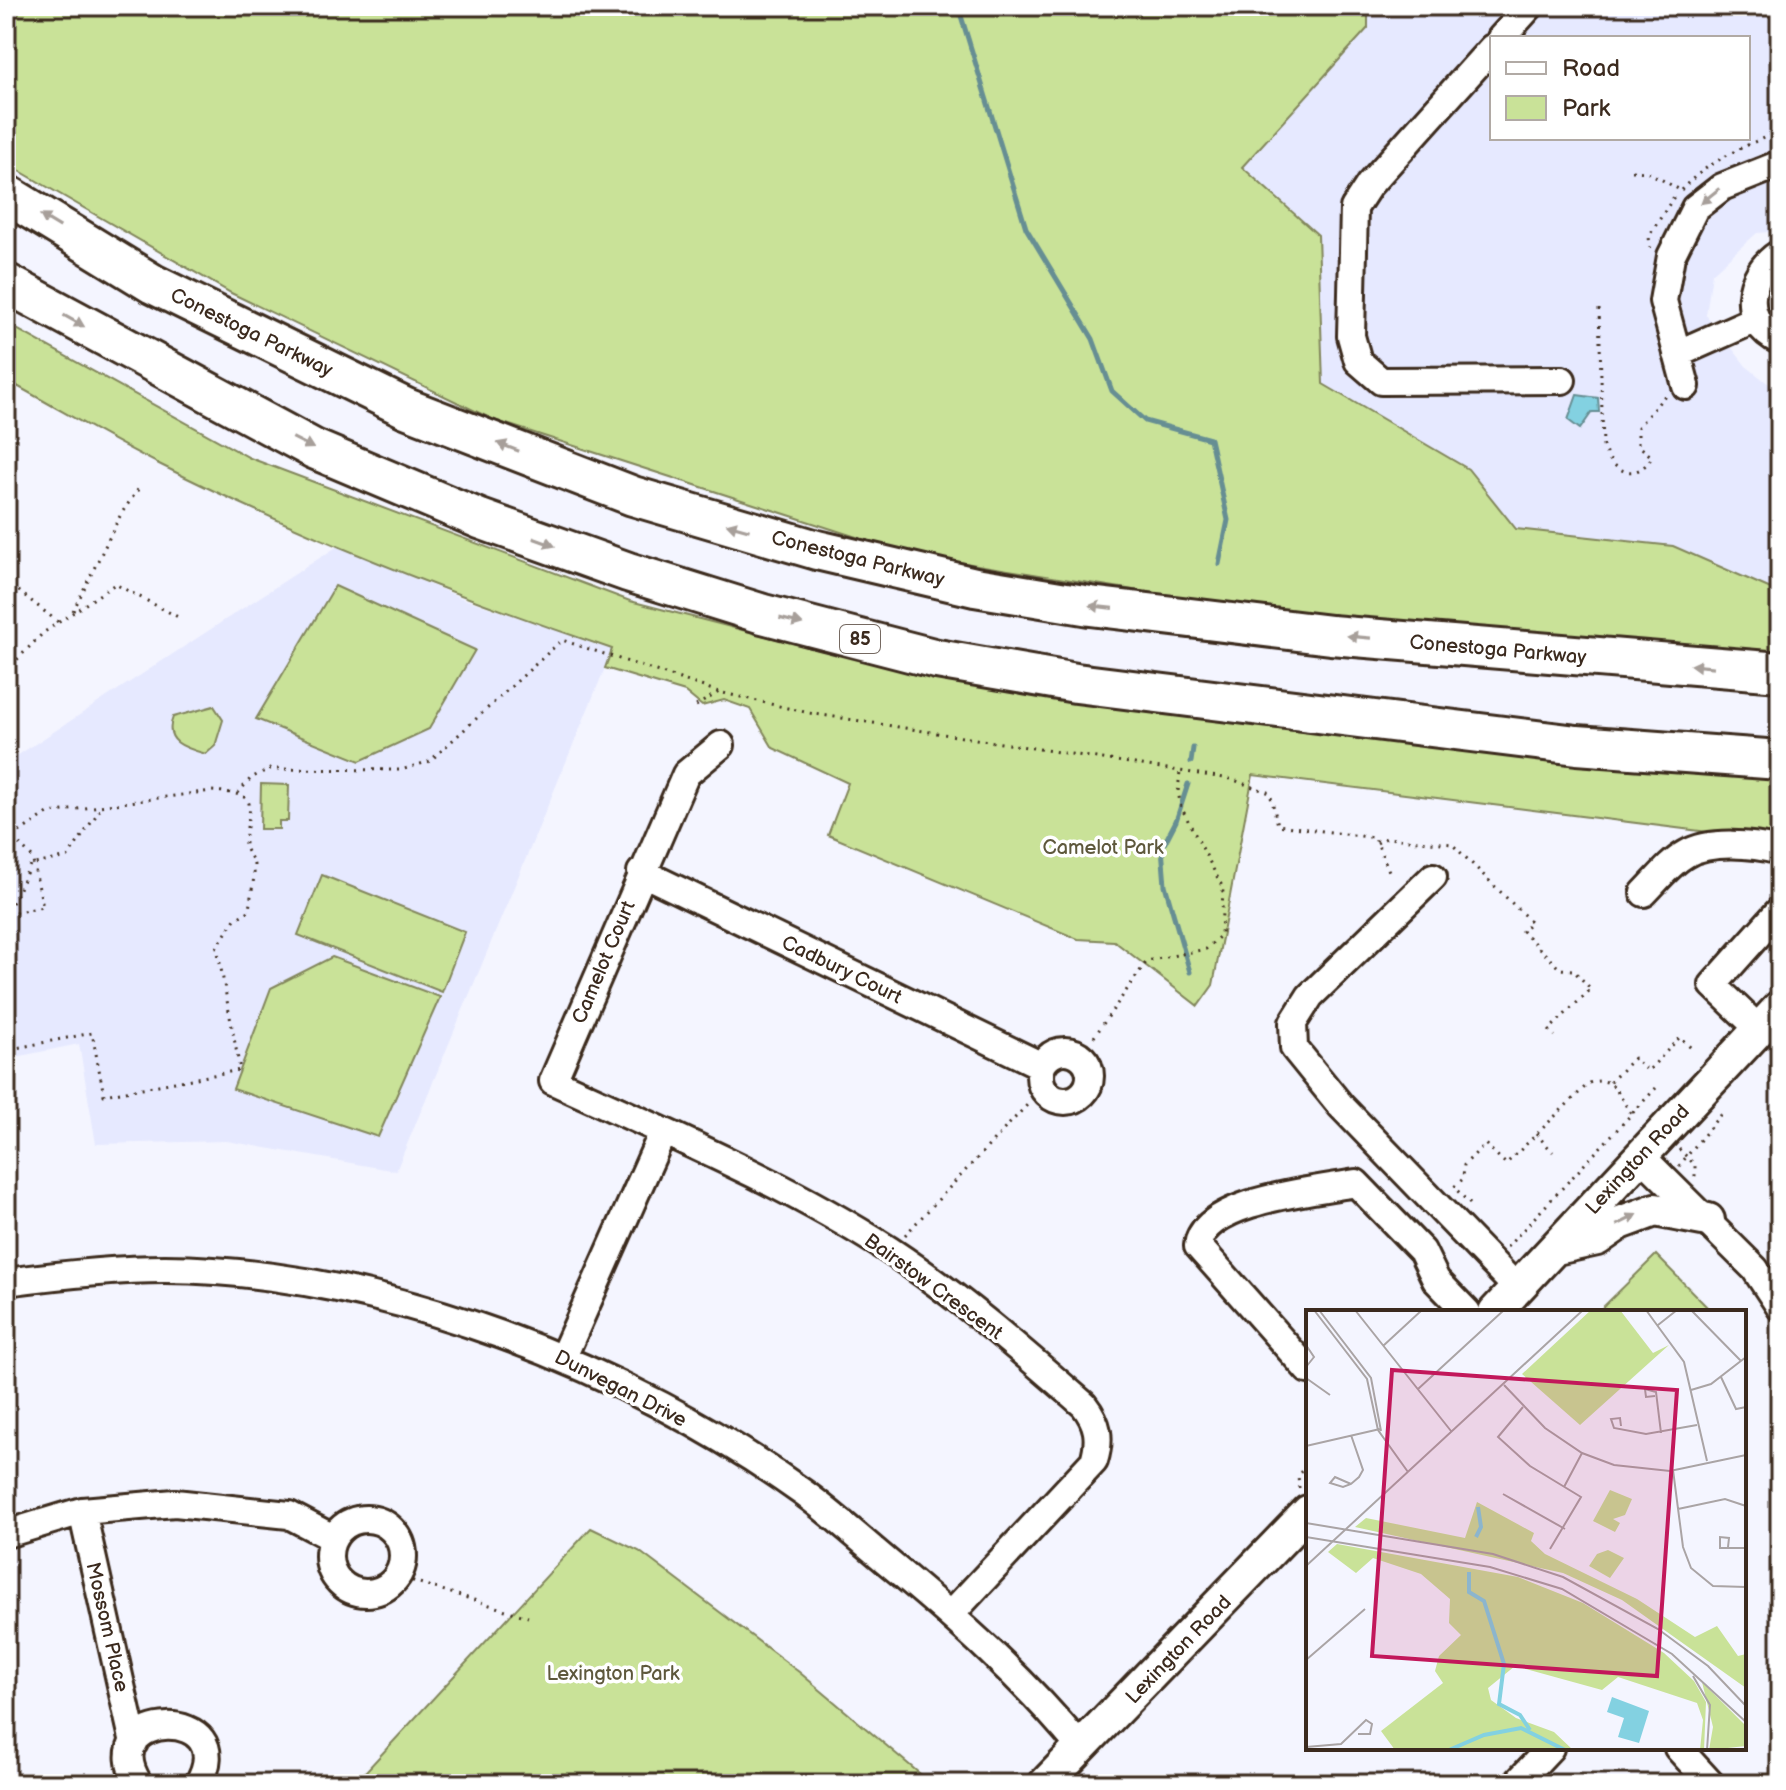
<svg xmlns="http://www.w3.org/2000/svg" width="1786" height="1790" font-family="'Balsamiq Sans',sans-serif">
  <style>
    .built { fill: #e6e9ff; fill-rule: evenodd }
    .green { fill: #c9e298; stroke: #82865b; stroke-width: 2 }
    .water { fill: #83d1e1; stroke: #668e93; stroke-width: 2 }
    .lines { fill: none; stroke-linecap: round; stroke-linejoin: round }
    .stream { stroke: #668e93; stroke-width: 5 }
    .minor-casing { stroke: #3b2a1e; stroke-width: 32 }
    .major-casing { stroke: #3b2a1e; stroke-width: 38 }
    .highway-casing { stroke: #3b2a1e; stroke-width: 44 }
    .path { stroke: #3b2a1e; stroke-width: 3; stroke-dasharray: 2 6; stroke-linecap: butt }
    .minor { stroke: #fff; stroke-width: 26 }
    .major { stroke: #fff; stroke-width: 32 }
    .highway { stroke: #fff; stroke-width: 38 }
    .oneway { fill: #a79f9a }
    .labels { text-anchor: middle; stroke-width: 7; stroke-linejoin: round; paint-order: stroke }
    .shield { fill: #fff; stroke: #766a62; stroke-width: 2 }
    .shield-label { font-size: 18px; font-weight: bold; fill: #3b2a1e }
    .street-label { font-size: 20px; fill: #3b2a1e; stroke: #fff }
    .park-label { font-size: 20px; fill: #5e583c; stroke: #fff }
    .inset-river { fill: none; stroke: #83d1e1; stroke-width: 4 }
    .inset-road { fill: none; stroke: #aaa4a5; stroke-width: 2 }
    .view { fill: #c2185b; fill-opacity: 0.15; stroke: #c2185b; stroke-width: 4 }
    .inset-edge { fill: none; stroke: #3b2a1e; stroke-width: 4 }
  </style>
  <rect width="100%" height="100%" fill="#f4f5ff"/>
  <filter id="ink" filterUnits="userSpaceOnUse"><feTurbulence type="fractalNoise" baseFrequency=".0125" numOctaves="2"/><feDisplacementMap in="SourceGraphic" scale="16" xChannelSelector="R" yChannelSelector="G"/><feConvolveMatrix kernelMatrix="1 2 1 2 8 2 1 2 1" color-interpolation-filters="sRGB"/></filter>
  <g filter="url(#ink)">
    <path class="built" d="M1368,6H1780V231L1757,233L1712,273L1706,315L1746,366L1780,393V593L1673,546L1516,529L1468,469L1323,384L1318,236L1242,167L1368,29ZM1492,38H1748V138H1492Z
      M338,546L464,599L612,649L605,668L396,1171L227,1141L96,1144L79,1044L6,1059V763Z"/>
    <path class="green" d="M6,6H1368V28L1242,167L1318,235L1323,384L1468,469L1516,529L1673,546L1780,593V657L1221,604L909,554L494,420L231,293L6,163Z
      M6,323L250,458L630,601L820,650L1156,712L1780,775V841L1253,775L1213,985L1198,1006L1114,941L1078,939L828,835L848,783L773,748L750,709L724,700L702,706L685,692L605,668L612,649C458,597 306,538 161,465C108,439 58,408 6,380Z
      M335,586L475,650L429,729L360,761L256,719Z
      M214,706L223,720L215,746L206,754C185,748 163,742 173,717Z
      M261,784L289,785L288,821H279V829H260Z
      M322,875L465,932L442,992L298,935Z
      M332,957L440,997L378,1137L233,1089L271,988Z
      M1656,1255L1712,1312H1598Z
      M591,1528L639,1551L799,1672L932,1784H354Z"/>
    <path class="water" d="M1577,395L1598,398L1599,412H1592L1580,429L1568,420Z"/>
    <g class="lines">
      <path class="stream" d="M958,6L1026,228L1093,339L1112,391L1145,421L1210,439L1228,520L1219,564
        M1191,762L1193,748
        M1188,784L1176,821L1162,848L1165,885L1190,972"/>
      <defs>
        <path id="minor" d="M1501,38L1530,6
          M1492,48L1369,185L1354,208L1351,336L1358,361L1381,381L1562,380
          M1780,253C1746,274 1739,322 1780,341
          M1677,354L1756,319
          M1686,386L1663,301L1671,256L1695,208L1722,187L1780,164
          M721,745L686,774L553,1081C666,1133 784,1182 889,1250C959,1296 1022,1351 1084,1405C1098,1423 1101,1438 1094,1461L951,1614
          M641,872L1042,1066
          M1433,877L1310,996L1293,1023L1294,1048L1341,1106L1517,1288
          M1644,893C1657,880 1670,863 1686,854C1710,840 1753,844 1780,851
          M1759,1029L1713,985L1780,910
          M1040 1076a25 25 0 1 1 50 0a25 25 0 1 1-50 0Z
          M1640,1155L1755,1269L1780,1307
          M6,1282C59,1275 112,1269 165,1269C383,1271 629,1367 805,1494C834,1515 862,1541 890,1564C958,1620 1024,1679 1080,1747
          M563,1357L663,1132
          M1308,1370L1198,1246C1202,1200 1319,1190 1356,1183L1422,1251L1436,1280L1467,1312
          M82,1511L134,1743
          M329 1556a37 37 0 1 1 74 0a37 37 0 1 1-74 0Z
          M6,1534L82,1511L175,1503L289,1515L333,1538
          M1678,1748L1711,1784
          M139,1784C91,1708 244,1705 198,1784
          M1516,1784L1550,1748"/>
        <path id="major" d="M1556,1248L1597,1239L1620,1223L1655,1210L1708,1220
          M1495,1312L1780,1007
          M1045,1784L1308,1512"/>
        <path id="highway" d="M6,194L153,284L406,408L633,496L817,550L975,587L1090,606L1331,635L1780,672
          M6,283L314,449L480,519L628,572L763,614L937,659L1076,683L1577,745L1780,760"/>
      </defs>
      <use href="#minor" class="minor-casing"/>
      <use href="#major" class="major-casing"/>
      <use href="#highway" class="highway-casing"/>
      <path class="path" d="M1632,171L1648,172L1680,190
        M1681,190C1708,161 1744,146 1780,131
        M1650,248L1649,236L1675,195
        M1599,309L1603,446C1611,472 1636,483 1652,457L1638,445V427L1667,393
        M6,524L11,527
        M6,581L58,622
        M73,611L121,514L139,488
        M6,671L43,633L115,584L180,618
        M696,706L719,692
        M238,793L251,778L269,769L401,770L430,761L562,640L719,692L809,713L1231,779L1270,793L1278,825L1375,838L1389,871
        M6,841L48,813L211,791C264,794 248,804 245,843C244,853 254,857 254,866C255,880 250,897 249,911L235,919L217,947L240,1070L104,1095L92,1033L6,1050
        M1377,843L1386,838L1452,844L1531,922L1522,931L1560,969L1573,970L1591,989L1549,1030L1555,1036
        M7,914L43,907L32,857L12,837
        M6,941L10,930L7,914L30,865L68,857L101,808
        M6,987L10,1008
        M1094,1037L1147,961L1206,949L1221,935L1223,888L1181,807L1178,792L1180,771
        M1610,1082L1634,1058L1648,1071L1680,1037L1693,1050
        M1536,1134L1553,1152
        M1679,1149L1695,1165V1179
        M1679,1166L1720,1115L1715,1111
        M1470,1204L1454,1187L1463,1179L1464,1165L1485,1144L1506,1164L1589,1083C1617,1074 1618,1097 1631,1113
        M905,1235L1028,1104
        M1507,1247L1656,1088
        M1299,1488L1298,1475L1308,1464
        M397,1576L528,1617"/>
      <use href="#minor" class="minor"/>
      <use href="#major" class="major"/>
      <use href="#highway" class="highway"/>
    </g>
    <defs><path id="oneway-solid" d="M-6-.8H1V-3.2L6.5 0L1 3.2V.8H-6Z" transform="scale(2)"/></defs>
    <g class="oneway">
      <use href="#oneway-solid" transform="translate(1710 196) rotate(141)"/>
      <use href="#oneway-solid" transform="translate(50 221) rotate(-149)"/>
      <use href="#oneway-solid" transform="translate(74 321) rotate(29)"/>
      <use href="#oneway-solid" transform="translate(303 443) rotate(27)"/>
      <use href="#oneway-solid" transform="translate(508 447) rotate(-159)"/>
      <use href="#oneway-solid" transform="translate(738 527) rotate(-164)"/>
      <use href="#oneway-solid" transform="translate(544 542) rotate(20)"/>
      <use href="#oneway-solid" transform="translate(1101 607) rotate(-173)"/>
      <use href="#oneway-solid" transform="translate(791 621) rotate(14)"/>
      <use href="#oneway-solid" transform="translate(1359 637) rotate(-175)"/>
      <use href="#oneway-solid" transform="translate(1702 666) rotate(-175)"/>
      <use href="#oneway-solid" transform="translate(1627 1220) rotate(-27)"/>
    </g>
  </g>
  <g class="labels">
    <rect class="shield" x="840" y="625" width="40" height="28" rx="6"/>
    <g class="shield-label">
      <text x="860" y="645">85</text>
    </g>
    <g class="street-label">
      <text transform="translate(252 332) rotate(26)" y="7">Conestoga Parkway</text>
      <text transform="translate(858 558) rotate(14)" y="7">Conestoga Parkway</text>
      <text transform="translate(1498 649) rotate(5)" y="7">Conestoga Parkway</text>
      <text transform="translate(603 962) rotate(-67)" y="7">Camelot Court</text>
      <text transform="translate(842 969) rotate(26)" y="7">Cadbury Court</text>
      <text transform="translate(1637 1159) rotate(-47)" y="7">Lexington Road</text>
      <text transform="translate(934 1286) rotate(36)" y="7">Bairstow Crescent</text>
      <text transform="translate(621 1388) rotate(27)" y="7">Dunvegan Drive</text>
      <text transform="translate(108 1627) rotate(77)" y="7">Mossom Place</text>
      <text transform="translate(1178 1649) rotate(-46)" y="7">Lexington Road</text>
    </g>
    <g class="park-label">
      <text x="1103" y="854">Camelot Park</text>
      <text x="613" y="1680">Lexington Park</text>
    </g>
  </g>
  <g transform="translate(1306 1310)">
    <rect width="440" height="440" fill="#f4f5ff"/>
    <path d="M285,0H314L347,43L363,35L274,115L216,64ZM304,180L326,189L319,205L307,209L314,213L309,222L287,211ZM171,192L228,223L225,231L239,244L331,289L389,327L411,316L432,346L440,344V378L316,290L257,263L49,217L60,208L159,228ZM31,234L212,267L277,293L358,343L388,371L400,392L398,440H394L397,410L391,393L312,367L296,380L209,356L182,378L185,390L210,408L248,422L267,440H89L75,421L137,373L129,361L133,346L155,325L143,313L144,289L115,264L67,248L50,263L22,242ZM302,240L318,248L304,268L283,256L291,244ZM396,372L440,416V436L403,440L407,417Z" fill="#c9e298"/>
    <path d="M306,387L343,401L333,433L312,427L318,408L301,402Z" fill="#83d1e1"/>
    <path class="inset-river" d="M170,227L175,217L172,197M163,262V282L178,291L198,354L193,394L214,405L224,420M143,440L178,425L215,418L259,440"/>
    <path class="inset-road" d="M8,0L61,69L72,120L102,162M13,0L65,68L75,121M49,0L145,121M340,0L378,52L401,151M385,0L435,51M352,15L371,0M0,35L8,47L0,57M77,36L116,0M415,67L430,99L440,97M0,68L24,85M198,75L239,118L276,143L308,155L364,161L440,145M112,79L198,0M385,80L405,74L440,47M349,86L340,87L339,79L350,82L355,123M217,97L192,127L224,156L275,187L244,239M315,116L314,108L305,109L308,118L340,124L391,115M0,136L74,119M367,160L377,237L385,258L407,276L440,277M45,174L29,167L24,173L37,177L45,174L53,167L57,160L45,125M258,177L276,143M197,184L259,219M372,199L419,189L440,196M0,213L187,244L257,267L352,319L402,356L440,396M0,227L184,257L256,279L366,344L440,412M422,237L423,228L414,227V238H440M0,256L277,0M0,350L59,299M387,366L404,395L401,440M0,437L35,434L60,410L66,414L64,424H52"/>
    <path class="view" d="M86,60L371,80L351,366L66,346Z"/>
    <rect width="440" height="440" class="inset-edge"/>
  </g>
  <rect width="1786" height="1790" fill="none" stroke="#fff" stroke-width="32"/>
  <rect x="16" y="16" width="1754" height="1758" fill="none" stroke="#3b2a1e" stroke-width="3" filter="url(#ink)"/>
  <rect x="1490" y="36" width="260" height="104" fill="#ffffff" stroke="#b1aaa5" stroke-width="2"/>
  <rect x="1506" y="62" width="40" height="12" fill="#ffffff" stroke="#b1aaa5" stroke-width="2"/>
  <text x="1562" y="76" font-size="24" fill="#3b2a1e">Road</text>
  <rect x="1506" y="96" width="40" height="24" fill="#c9e298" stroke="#b1aaa5" stroke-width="2"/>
  <text x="1562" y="116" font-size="24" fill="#3b2a1e">Park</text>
</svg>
